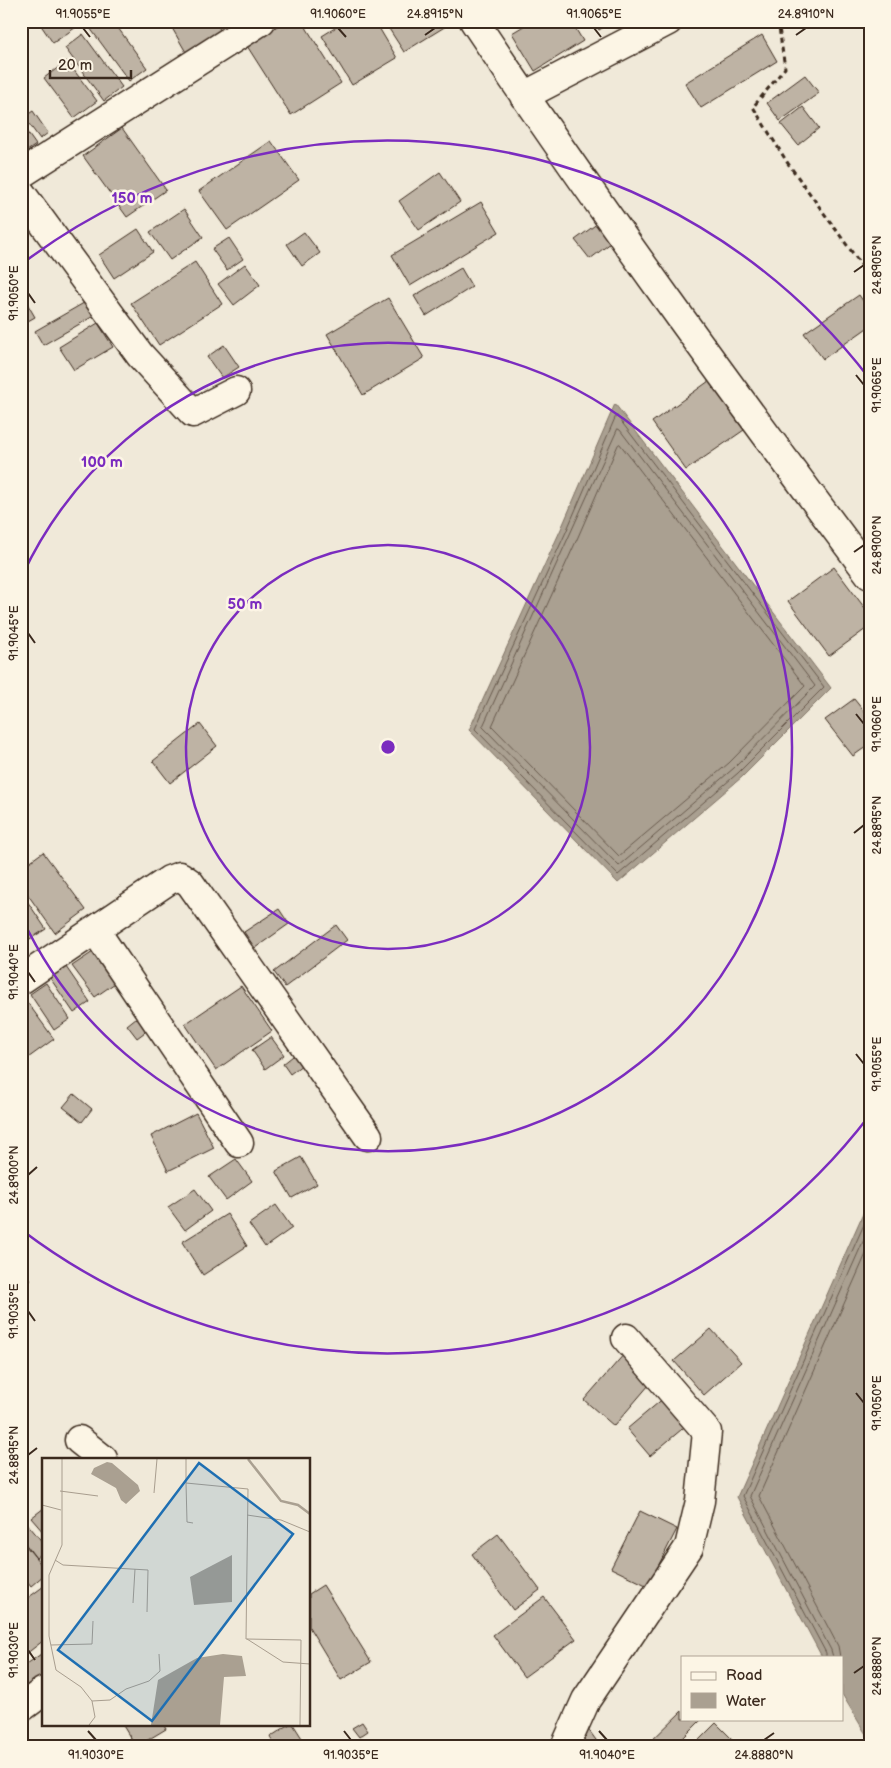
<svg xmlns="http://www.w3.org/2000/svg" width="891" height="1768" font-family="'Balsamiq Sans',sans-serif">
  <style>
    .water { fill: #aaa091; stroke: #7e7163 }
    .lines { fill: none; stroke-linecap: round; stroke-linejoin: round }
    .shore { stroke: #67594c; stroke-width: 1 }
    .building { fill: #beb3a4; stroke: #3b2a1e }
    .minor-casing { stroke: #3b2a1e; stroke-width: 31 }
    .path { stroke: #3b2a1e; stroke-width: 3; stroke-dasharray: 5 4; stroke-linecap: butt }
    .minor { stroke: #fcf5e5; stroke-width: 28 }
    .ticks { fill: none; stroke: #3b2a1e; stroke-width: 2 }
    .ring { fill: none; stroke: #7b2cbf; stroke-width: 2.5 }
    .inset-river { fill: none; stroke: #aaa091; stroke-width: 2.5 }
    .inset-road { fill: none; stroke: #a89d8e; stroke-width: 1 }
    .view { fill: #1f6fb2; fill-opacity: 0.15; stroke: #1f6fb2; stroke-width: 2.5 }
    .inset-edge { fill: none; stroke: #3b2a1e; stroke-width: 2.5 }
    .centre { fill: #7b2cbf; stroke: #fcf5e5; stroke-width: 2.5 }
    .ring-label { font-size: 15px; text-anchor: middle; font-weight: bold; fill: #7b2cbf; stroke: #fcf5e5; stroke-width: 5; stroke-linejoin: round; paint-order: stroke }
    .neatline { fill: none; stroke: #3b2a1e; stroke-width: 2 }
    .ticks-label { font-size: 12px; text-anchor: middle; fill: #3b2a1e }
  </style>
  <rect width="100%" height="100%" fill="#f0e9d9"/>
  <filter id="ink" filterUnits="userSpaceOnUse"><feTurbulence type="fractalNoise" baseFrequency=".02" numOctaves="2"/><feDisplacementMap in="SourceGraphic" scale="10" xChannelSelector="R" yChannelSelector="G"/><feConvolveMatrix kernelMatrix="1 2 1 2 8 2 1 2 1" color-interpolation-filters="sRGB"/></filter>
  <g filter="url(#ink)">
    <path class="water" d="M615,404L831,688L742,777L618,883L469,730L561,529Z
      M870,1198V1741L842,1694V1657H822L737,1497Z"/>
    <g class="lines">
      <path class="shore" d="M617,416L824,687L738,773L618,875L475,729L566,532L615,418Z
        M618,429L620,430L815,686L734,768L619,866L483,727Z
        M620,444L805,686L729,763L619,856L492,726L578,537L618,445Z
        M826,1657V1653L743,1496L870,1211
        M833,1657L831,1650L750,1496L870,1226
        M840,1657L838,1646L759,1496L870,1245"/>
    </g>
    <path class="building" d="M38,21H85L53,43Z
      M99,21H113L147,68L129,81L90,28Z
      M168,21H215L222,33L187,54Z
      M285,21H302L341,83L291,115L247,46Z
      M346,21H375L397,58L352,85L322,36Z
      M384,21H450L451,23L404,52Z
      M532,21H571L583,41L535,71L512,33Z
      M593,21H613L599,30Z
      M83,34L122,87L104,101L65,48Z
      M762,35L777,61L701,108L685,83Z
      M67,61L97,101L74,118L44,78Z
      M805,75L819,93L780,121L767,103Z
      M803,107L819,128L798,145L781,124Z
      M33,111L48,133L40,139L24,117Z
      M21,124L36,145L21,155Z
      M122,128L166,190L127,217L83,156Z
      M271,141L299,180L227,230L199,191Z
      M440,172L460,202L419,230L399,201Z
      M481,202L499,232L410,286L392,255Z
      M184,209L203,237L170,260L150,232Z
      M598,223L612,242L590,259L575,240Z
      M138,229L153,252L114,278L99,255Z
      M304,232L320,253L302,266L287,244Z
      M229,238L243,259L227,270L212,249Z
      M195,262L222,304L159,345L131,303Z
      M245,264L260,285L234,305L218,284Z
      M461,268L472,287L426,316L414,296Z
      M21,293L35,317L21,325Z
      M859,295L870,311V326L823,359L804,333Z
      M388,298L424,358L363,395L327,334Z
      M89,300L97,314L43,345L35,331Z
      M98,323L113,347L74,370L59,347Z
      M224,345L239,367L222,378L207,357Z
      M709,381L744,430L686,470L652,422Z
      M834,567L870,615V626L829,656L788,601Z
      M854,699L870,719V744L853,756L825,720Z
      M200,724L217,746L170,783L153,761Z
      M43,852L86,910L55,933L21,885V868Z
      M21,892L46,929L30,939L21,927Z
      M279,909L289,924L255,948L244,932Z
      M336,925L347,940L285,987L274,972Z
      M21,944L26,952L21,955Z
      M96,950L118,981L95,997L72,966Z
      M66,967L90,1002L74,1013L50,978Z
      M46,983L70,1019L54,1030L30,994Z
      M241,986L272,1031L216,1070L185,1024Z
      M22,995L54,1039L21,1063V996Z
      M142,1013L152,1027L137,1038L127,1025Z
      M271,1037L284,1055L265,1069L252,1050Z
      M298,1052L306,1062L290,1074L283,1064Z
      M74,1094L92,1109L82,1122L63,1107Z
      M196,1113L214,1148L168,1171L151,1136Z
      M301,1157L317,1184L292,1198L276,1171Z
      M236,1159L252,1181L226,1200L209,1177Z
      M195,1189L211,1211L185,1230L168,1207Z
      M276,1205L292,1228L265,1247L249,1224Z
      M227,1214L247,1246L203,1275L182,1242Z
      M21,1266L31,1280L21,1287Z
      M711,1329L741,1362L704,1395L674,1361Z
      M21,1349L26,1356L21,1359Z
      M625,1353L655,1378L614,1426L584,1400Z
      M665,1397L688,1424L650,1456L627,1429Z
      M44,1508V1533L31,1518Z
      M640,1511L677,1529L648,1586L611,1568Z
      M21,1516L44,1544V1552L36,1558L21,1538Z
      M498,1534L540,1590L513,1610L472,1554Z
      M21,1540L44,1568V1575L31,1586L21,1573Z
      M21,1581L28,1588L21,1594Z
      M323,1585L371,1662L341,1680L309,1627V1594Z
      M44,1586V1640L21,1658V1603Z
      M544,1597L576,1639L524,1677L493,1635Z
      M44,1652V1682L21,1697V1668Z
      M682,1711V1719H702L674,1747H645Z
      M362,1722L368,1731L359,1737L352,1728Z
      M716,1723L739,1746L692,1747Z
      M122,1724H163L166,1729L136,1747Z
      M290,1724H293L307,1746L275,1747L270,1737Z
      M588,1729L601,1747H580L574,1739Z"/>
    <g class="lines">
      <defs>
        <path id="minor" d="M474,21C600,210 734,393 870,575
          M524,96L668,21
          M21,174L261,21
          M21,193L140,355L193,413L236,391
          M95,930L239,1143
          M21,980L169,880L180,876L190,883L368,1136
          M79,1440L103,1459
          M21,1708L44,1691
          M565,1747L586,1700L689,1547L700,1501L707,1432L626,1338"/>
      </defs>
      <use href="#minor" class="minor-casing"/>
      <path class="path" d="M778,21L785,68L753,107L787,162L870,277"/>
      <use href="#minor" class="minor"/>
    </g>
  </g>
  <path class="ticks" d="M83,28L90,37M338,28L346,37M594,28L601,37M425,35L435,28M796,35L806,28M854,272L864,265M28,293L35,303M856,375L864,385M854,552L864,545M28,633L35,643M856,714L864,724M854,833L864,825M28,972L35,982M856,1054L864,1064M28,1175L37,1167M28,1311L35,1321M856,1393L864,1403M28,1455L37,1448M28,1650L35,1660M854,1673L864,1666M88,1731L96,1740M344,1731L351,1740M599,1731L607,1740M764,1740L774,1733"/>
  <g class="ring">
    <circle cx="388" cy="747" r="202"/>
    <path d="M22 576A404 404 0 1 1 22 918"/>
    <path d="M869 1116A606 606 0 0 1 23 1231M23 263A606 606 0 0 1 869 378"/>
  </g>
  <g transform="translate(42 1458)">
    <rect width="268" height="268" fill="#f0e9d9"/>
    <path d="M65,4L70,5L96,27L98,33L84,46L79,42L74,30L49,16L52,10ZM190,97V144L152,147L148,119ZM181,196L200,198L204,218L182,219L178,267H109L116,222L155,200Z" fill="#aaa091"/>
    <path class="inset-river" d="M206,1L239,43L256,47L268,56"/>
    <path class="inset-road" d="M20,1V87L7,117V178L14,212L39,229L50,243L53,259L47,267M144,1V25L206,31L204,181L259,182L258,267M144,25L145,64L151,65M18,33L56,38M112,35L115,1M0,47L19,52M205,57L239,62L268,74M13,102L21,107L106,112L105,154M91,145L93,111M205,181L241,204L268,206M9,187L50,186L51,163M50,243L68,242L84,231L107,223L118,213L117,196"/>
    <path class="view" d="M157,5L251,76L110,263L16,192Z"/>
    <rect width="268" height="268" class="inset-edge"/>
  </g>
  <circle cx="388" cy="747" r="8" class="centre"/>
  <g class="ring-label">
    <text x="132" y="203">150 m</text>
    <text x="102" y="467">100 m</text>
    <text x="245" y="609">50 m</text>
  </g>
  <rect width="891" height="1768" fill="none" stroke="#fcf5e5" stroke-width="55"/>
  <rect x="681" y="1656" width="162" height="65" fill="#fcf5e5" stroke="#afa495"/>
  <rect x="691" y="1672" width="25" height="8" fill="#fcf5e5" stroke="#afa495"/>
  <text x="726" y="1680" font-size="15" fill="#3b2a1e">Road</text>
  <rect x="691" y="1693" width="25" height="15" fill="#aaa091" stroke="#afa495"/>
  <text x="726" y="1706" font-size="15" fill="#3b2a1e">Water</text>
  <path d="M50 70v8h81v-8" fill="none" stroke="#3b2a1e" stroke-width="2.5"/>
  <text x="58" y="70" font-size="15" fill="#3b2a1e" stroke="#fcf5e5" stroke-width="4" paint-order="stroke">20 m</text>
  <rect x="28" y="28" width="836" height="1712" class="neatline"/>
  <g class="ticks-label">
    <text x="83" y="18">91.9055°E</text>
    <text x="338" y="18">91.9060°E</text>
    <text x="435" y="18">24.8915°N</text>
    <text x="594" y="18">91.9065°E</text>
    <text x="806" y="18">24.8910°N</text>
    <text transform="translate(877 265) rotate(-90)" y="4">24.8905°N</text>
    <text transform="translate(14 293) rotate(-90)" y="4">91.9050°E</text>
    <text transform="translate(877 385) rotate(-90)" y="4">91.9065°E</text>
    <text transform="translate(877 545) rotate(-90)" y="4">24.8900°N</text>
    <text transform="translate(14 633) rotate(-90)" y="4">91.9045°E</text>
    <text transform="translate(877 724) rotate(-90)" y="4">91.9060°E</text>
    <text transform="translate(877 825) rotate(-90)" y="4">24.8895°N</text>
    <text transform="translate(14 972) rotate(-90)" y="4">91.9040°E</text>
    <text transform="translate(877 1064) rotate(-90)" y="4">91.9055°E</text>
    <text transform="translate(14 1175) rotate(-90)" y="4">24.8900°N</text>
    <text transform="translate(14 1311) rotate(-90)" y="4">91.9035°E</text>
    <text transform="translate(877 1403) rotate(-90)" y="4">91.9050°E</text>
    <text transform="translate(14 1455) rotate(-90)" y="4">24.8895°N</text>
    <text transform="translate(14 1650) rotate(-90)" y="4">91.9030°E</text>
    <text transform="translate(877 1666) rotate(-90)" y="4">24.8880°N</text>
    <text x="96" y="1759">91.9030°E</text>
    <text x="351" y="1759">91.9035°E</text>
    <text x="607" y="1759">91.9040°E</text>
    <text x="764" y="1759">24.8880°N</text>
  </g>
</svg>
